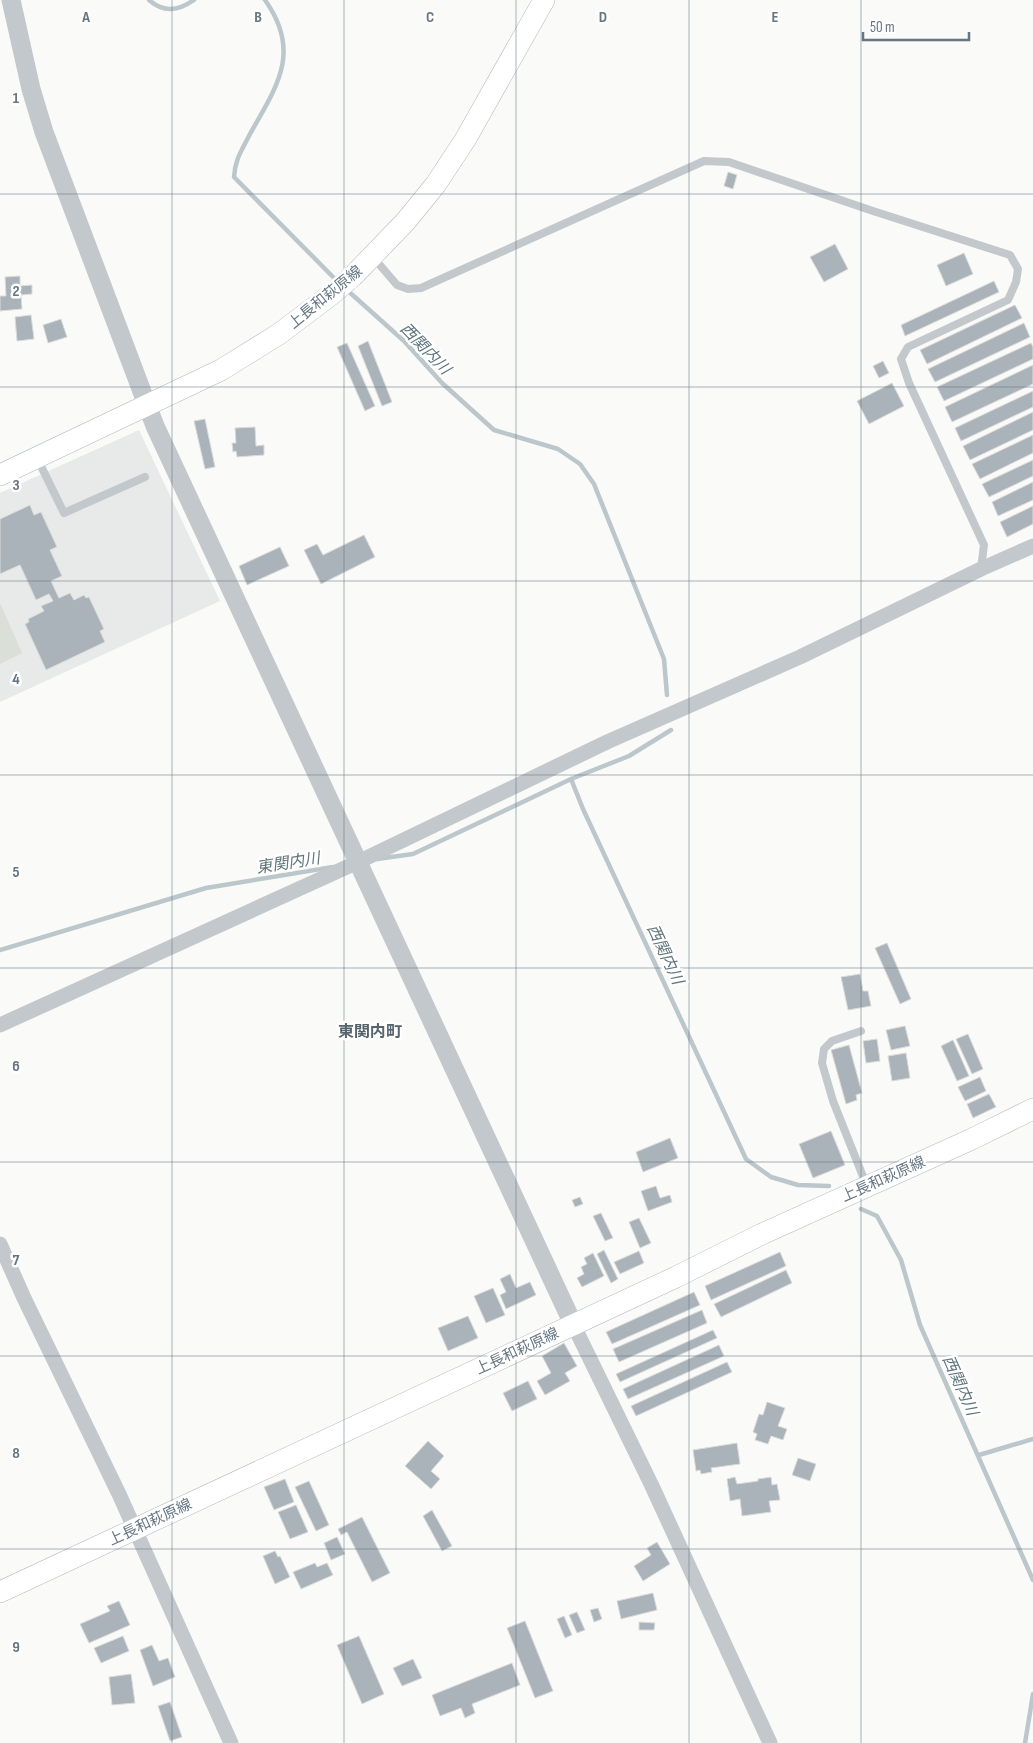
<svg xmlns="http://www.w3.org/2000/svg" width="1033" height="1743" font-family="'Sofia Sans Condensed','Noto Sans JP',sans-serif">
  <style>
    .built { fill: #e8e9e9 }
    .green { fill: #dadfd7 }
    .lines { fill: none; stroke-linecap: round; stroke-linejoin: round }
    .stream { stroke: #bbc7cb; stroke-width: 4.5 }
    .building { fill: #aab3b9; stroke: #dcdcda }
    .secondary-casing { stroke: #b3babf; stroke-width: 22 }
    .service { stroke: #c3c8cc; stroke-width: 8 }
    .minor { stroke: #c3c8cc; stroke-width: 15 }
    .tertiary { stroke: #c3c8cc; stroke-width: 19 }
    .secondary { stroke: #fff; stroke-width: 21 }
    .grid { fill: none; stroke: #657683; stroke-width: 1; stroke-opacity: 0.55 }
    .labels { text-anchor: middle; stroke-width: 5; stroke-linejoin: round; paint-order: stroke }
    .street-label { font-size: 15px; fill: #657683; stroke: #fff }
    .water-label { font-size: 16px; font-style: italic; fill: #60757c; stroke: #fff }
    .neighbourhood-label { font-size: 16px; font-weight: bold; fill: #57646e; stroke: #fff }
    .grid-label { font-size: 16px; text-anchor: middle; font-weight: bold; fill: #657683; stroke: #fff; stroke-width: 5; stroke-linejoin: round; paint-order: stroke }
  </style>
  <rect width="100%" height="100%" fill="#fafaf8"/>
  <path class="built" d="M139,430L220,601L0,702V493Z"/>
  <path class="green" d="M0,603L22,653L0,664Z"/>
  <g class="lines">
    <path class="stream" d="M149,0C164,13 178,11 194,0
      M265,0C302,52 277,86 250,134C242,150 235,159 234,177L337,281
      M347,290L404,341L442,383L494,430L558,449L580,464L594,484L664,659L667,695
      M571,779L583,809L746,1159L771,1177L798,1185L829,1186
      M377,859L413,854L571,779L629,756L671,730
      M0,950L206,888L333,867
      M861,1209L877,1216L901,1260L920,1325L1033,1580
      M979,1455L1033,1439
      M1025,1743L1033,1694"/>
  </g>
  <path class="building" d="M728,172L737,175L733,189L724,186Z
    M835,244L848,269L824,282L810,257Z
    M964,253L973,274L946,286L937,265Z
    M20,276V286L32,285V294L21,295L22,309L0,311V296H6L5,277Z
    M994,281L999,292L905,336L901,325Z
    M1015,305L1022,318L927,364L920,350Z
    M31,315L34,339L17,341L15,317Z
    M61,319L67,337L48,343L43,325Z
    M1024,323L1030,337L935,382L928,369Z
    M368,341L392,402L382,406L358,346Z
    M347,343L375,406L365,411L337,347Z
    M1031,343L1033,347V359L944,401L937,387Z
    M883,361L889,373L879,378L873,366Z
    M1033,365V384L952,422L945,407Z
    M892,383L904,406L869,424L857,401Z
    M1033,391V407L961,441L955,428Z
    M1033,412V430L970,460L963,446Z
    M205,419L215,467L205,469L194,421Z
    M255,427L256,446L264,445V455L237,457L236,451L233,452L232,443H236L235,428Z
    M1033,435V453L980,479L972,464Z
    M1033,460V476L989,497L982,484Z
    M1033,482V500L998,516L992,502Z
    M30,505L34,515L41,512L57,547L50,550L62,576L51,581L59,598L70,593L74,600L84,595L86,598L89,597L104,629L100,631L105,642L46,670L25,624L29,622L28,619L44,611L41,606L53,601L49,594L36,600L20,565L0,574V519Z
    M1033,506V524L1007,537L1000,522Z
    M364,535L375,557L321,584L304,550L317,544L323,555Z
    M280,547L289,566L247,585L239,566Z
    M887,943L911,999L900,1004L875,948Z
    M860,974L863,991H868L871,1006L848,1010L841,977Z
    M905,1026L910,1046L891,1050L886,1030Z
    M968,1034L983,1069L972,1074L956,1039Z
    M877,1039L880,1061L866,1063L863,1041Z
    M953,1040L969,1076L957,1081L941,1046Z
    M849,1045L862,1093L856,1095L857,1100L846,1104L831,1050Z
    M906,1053L910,1078L892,1081L888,1056Z
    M980,1077L986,1091L965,1101L958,1087Z
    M989,1094L996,1107L973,1118L967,1104Z
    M831,1131L845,1165L813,1178L799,1144Z
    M670,1138L678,1158L643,1172L636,1152Z
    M656,1186L660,1198L670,1195L672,1202L648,1211L641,1191Z
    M580,1197L583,1204L575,1207L572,1200Z
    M601,1213L613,1238L605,1241L593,1216Z
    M639,1218L651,1243L640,1248L629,1222Z
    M604,1250L618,1279L611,1283L597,1254Z
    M639,1251L644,1263L620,1274L614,1262Z
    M780,1252L786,1266L711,1300L705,1286Z
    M593,1253L604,1276L582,1287L577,1278L584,1274L581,1267L587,1264L584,1258Z
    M786,1270L792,1283L721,1317L714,1304Z
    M510,1274L516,1288L530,1282L536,1295L506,1309L500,1295L506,1292L500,1279Z
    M493,1288L505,1315L486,1323L474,1296Z
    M694,1292L700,1305L612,1344L606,1332Z
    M702,1310L707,1323L619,1362L613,1349Z
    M468,1316L478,1338L448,1351L438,1328Z
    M713,1330L717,1338L620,1382L616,1374Z
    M564,1343L577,1366L565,1373L570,1381L545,1395L537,1381L551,1373L542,1356Z
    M719,1345L724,1356L628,1399L623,1389Z
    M727,1362L732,1372L636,1416L631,1406Z
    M528,1381L537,1399L512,1411L503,1393Z
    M767,1402L785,1408L778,1426L787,1429L783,1440L771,1436L768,1444L755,1440L757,1434L753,1432L759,1414L763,1415Z
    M428,1441L444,1456L431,1471L440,1479L431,1489L405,1466Z
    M737,1443L740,1464L711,1468L712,1472L701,1474L700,1470L696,1471L693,1450Z
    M798,1458L816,1464L810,1481L792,1475Z
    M735,1477L737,1484L758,1481V1479L771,1477L772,1485L777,1484L780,1500L769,1501L771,1512L742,1516L740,1499L730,1501L727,1479Z
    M285,1479L294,1502L274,1510L264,1487Z
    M309,1481L329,1525L316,1531L295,1487Z
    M296,1505L308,1532L290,1539L278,1512Z
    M432,1510L452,1546L442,1551L423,1516Z
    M362,1517L390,1573L372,1582L347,1532L341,1535L338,1529Z
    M337,1537L345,1554L331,1560L324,1543Z
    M657,1542L670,1564L643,1581L634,1566L651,1555L647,1548Z
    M275,1551L278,1557L280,1556L290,1577L275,1584L263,1556Z
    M315,1563L317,1567L327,1563L333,1575L301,1589L293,1572Z
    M653,1593L657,1610L621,1619L617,1601Z
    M119,1601L130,1625L89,1643L80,1624L110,1611L107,1606Z
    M598,1608L602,1619L594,1622L590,1610Z
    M577,1612L585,1630L577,1633L569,1615Z
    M564,1616L572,1635L565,1638L557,1619Z
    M525,1621L553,1691L535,1698L507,1628Z
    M639,1622L655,1623L654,1630H639Z
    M123,1636L129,1651L101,1663L94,1648Z
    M359,1636L384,1694L362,1704L337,1645Z
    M152,1645L159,1661L168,1658L175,1677L153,1686L140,1650Z
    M413,1659L422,1678L402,1686L393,1668Z
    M512,1663L520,1685L472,1704L475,1713L465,1718L461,1708L440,1716L432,1695Z
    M131,1674L135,1703L112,1705L109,1677Z
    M170,1702L182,1737L170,1741L158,1706Z"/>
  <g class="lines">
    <defs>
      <path id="secondary" d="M0,475L221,370L279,334L332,294L353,276L406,221L436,184L465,140L544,0
        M0,1592L676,1277L762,1234L972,1139L1033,1109"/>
    </defs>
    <use href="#secondary" class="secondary-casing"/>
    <path class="service" d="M373,257L397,285L408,289L421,288L704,161L729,162L873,211L1010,255L1018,269L1016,282L1008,300L908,347L901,359L909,383L984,545L981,569
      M38,460L64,513L145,477
      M861,1031L832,1041L824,1049L822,1063L833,1101L866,1184"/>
    <path class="minor" d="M0,1025L358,862L607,742L800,657L981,569L1033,546
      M0,1244L24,1298L119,1494L231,1743
      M573,1324L652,1486L770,1743"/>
    <path class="tertiary" d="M11,0L31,89L44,132L155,426L573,1324"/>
    <use href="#secondary" class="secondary"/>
  </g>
  <path class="grid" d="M172,0V1743M344,0V1743M516,0V1743M689,0V1743M861,0V1743M0,194H1033M0,387H1033M0,581H1033M0,775H1033M0,968H1033M0,1162H1033M0,1356H1033M0,1549H1033"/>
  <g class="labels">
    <g class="street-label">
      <text transform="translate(325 297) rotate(-39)" y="5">上長和萩原線</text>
      <text transform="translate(883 1179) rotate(-24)" y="5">上長和萩原線</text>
      <text transform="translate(517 1351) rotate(-25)" y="5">上長和萩原線</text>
      <text transform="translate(150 1522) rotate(-25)" y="5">上長和萩原線</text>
    </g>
    <g class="water-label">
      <text transform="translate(426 348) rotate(46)" y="6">西関内川</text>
      <text transform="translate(288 862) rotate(-9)" y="6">東関内川</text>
      <text transform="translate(666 954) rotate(65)" y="6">西関内川</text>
      <text transform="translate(961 1385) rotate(66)" y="6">西関内川</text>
    </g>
    <g class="neighbourhood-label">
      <text x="370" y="1037">東関内町</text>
    </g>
  </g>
  <g class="grid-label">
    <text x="86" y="22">A</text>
    <text x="258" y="22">B</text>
    <text x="430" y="22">C</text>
    <text x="603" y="22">D</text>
    <text x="775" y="22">E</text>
    <text x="16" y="103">1</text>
    <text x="16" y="296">2</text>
    <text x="16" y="490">3</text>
    <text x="16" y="684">4</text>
    <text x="16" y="877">5</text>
    <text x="16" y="1071">6</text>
    <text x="16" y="1265">7</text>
    <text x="16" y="1458">8</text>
    <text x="16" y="1652">9</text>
  </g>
  <path d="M863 32v8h106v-8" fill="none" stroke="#657683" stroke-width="2.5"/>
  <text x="870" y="32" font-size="15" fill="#657683" stroke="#ffffff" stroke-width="4" paint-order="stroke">50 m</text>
</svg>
